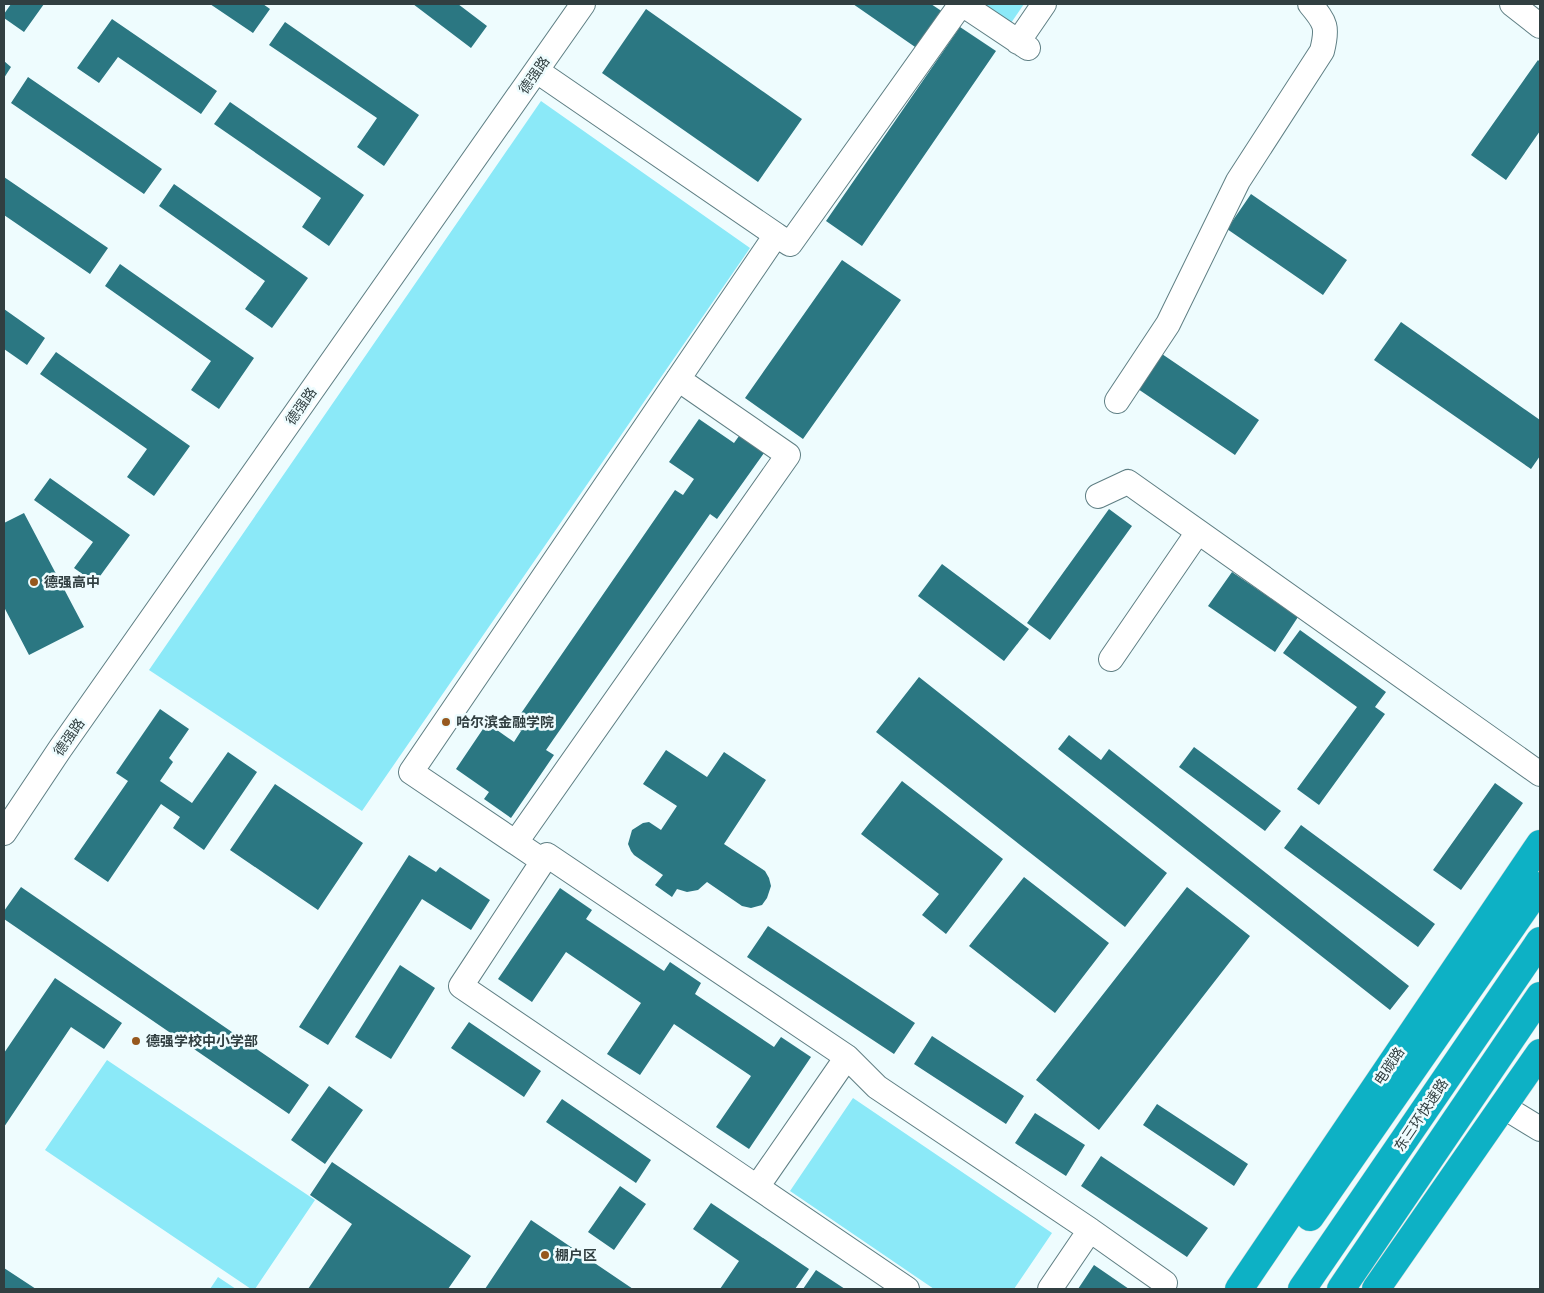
<svg xmlns="http://www.w3.org/2000/svg" width="1544" height="1293" font-family="'DejaVu Sans','Noto Sans SC',sans-serif">
  <style>
    .green { fill: #8be9f8 }
    .building { fill: #2b7782 }
    .lines { fill: none; stroke-linecap: round; stroke-linejoin: round }
    .minor-casing { stroke: #5f7f84; stroke-width: 26 }
    .highway-casing { stroke: #d6d9d9; stroke-width: 29 }
    .minor { stroke: #fff; stroke-width: 24 }
    .highway { stroke: #0db1c5; stroke-width: 28 }
    .poi-dot { fill: #96581e; stroke: #eefcfe; stroke-width: 2 }
    .labels { text-anchor: middle; stroke-width: 5; stroke-linejoin: round; paint-order: stroke }
    .street-label { font-size: 14px; fill: #313f41; stroke: #eefcfe }
    .poi-label { font-size: 14px; font-weight: bold; fill: #313f41; stroke: #eefcfe; text-anchor: start }
  </style>
  <rect width="100%" height="100%" fill="#eefcfe"/>
  <path class="green" d="M983,4H1024L1011,23Z
    M541,101L750,248L362,811L149,670Z
    M107,1060L315,1200L255,1289H251L45,1150Z
    M853,1098L1052,1233L1014,1289H934L790,1191Z
    M218,1277L236,1289H210Z"/>
  <path class="building" d="M11,4H44L24,32L4,18V14Z
    M210,4H263L270,9L253,33Z
    M413,4H458L487,26L471,48Z
    M853,4H931L943,12L918,49Z
    M646,9L802,119L758,182L602,73Z
    M112,19L217,91L201,114L118,57L99,83L77,68Z
    M285,22L419,115L384,166L357,147L377,118L269,45Z
    M960,27L996,51L862,246L826,221Z
    M1538,60L1540,62V131L1506,180L1471,155Z
    M4,61L11,67L4,78Z
    M28,77L162,169L144,194L11,103Z
    M230,102L364,195L329,246L302,227L321,198L214,124Z
    M4,177L108,248L90,274L4,215Z
    M174,184L308,278L272,328L245,309L265,281L159,206Z
    M1251,194L1347,260L1323,295L1227,229Z
    M842,260L901,300L803,439L745,398Z
    M120,264L254,358L219,409L191,390L211,361L105,286Z
    M4,309L45,338L27,365L4,349Z
    M1401,322L1540,420V456L1531,469L1374,360Z
    M56,352L190,446L154,496L127,477L147,449L40,374Z
    M1162,354L1259,420L1235,455L1138,389Z
    M699,419L734,443L739,436L764,453L717,519L710,514L546,750L554,755L511,818L484,799L489,792L456,769L487,723L514,742L521,731L513,725L675,490L683,495L694,479L669,462Z
    M50,478L130,535L95,583L74,568L93,542L34,500Z
    M1109,509L1132,526L1050,640L1027,623Z
    M24,513L84,627L29,655L4,607V523Z
    M942,564L1029,629L1004,661L918,596Z
    M1232,572L1298,617L1275,652L1208,606Z
    M1300,630L1386,692L1375,707L1385,714L1319,805L1297,789L1357,707L1283,653Z
    M919,677L1167,873L1125,927L876,732Z
    M160,709L189,729L169,758L173,762L160,781L192,803L228,752L257,772L204,850L173,828L180,817L161,804L108,882L74,859L128,781L116,773Z
    M1069,735L1101,760L1109,749L1409,986L1390,1010L1058,749Z
    M1194,747L1281,811L1265,831L1179,767Z
    M666,750L707,777L724,752L766,780L724,844L765,871L769,878L771,886L767,898L762,905L751,908L742,906L707,882L698,890L687,892L677,889L672,897L655,885L663,875L634,855L631,851L628,844L632,830L643,823L649,822L661,830L677,806L643,784Z
    M902,781L1003,859L946,934L922,915L939,894L861,834Z
    M1495,783L1523,803L1461,890L1433,870Z
    M275,784L363,843L318,910L230,850Z
    M1301,825L1435,924L1418,947L1284,848Z
    M409,855L436,872L440,867L490,900L471,930L422,899L328,1045L299,1027Z
    M1024,877L1109,943L1055,1013L969,946Z
    M21,887L309,1085L289,1114L4,919V911Z
    M1187,887L1250,936L1099,1130L1036,1080Z
    M560,888L592,910L586,919L664,971L670,962L701,983L695,994L774,1047L781,1037L811,1057L749,1149L716,1127L751,1076L674,1024L640,1075L607,1054L641,1003L566,952L532,1002L498,979Z
    M768,926L915,1023L894,1054L747,957Z
    M400,965L435,988L391,1059L355,1037Z
    M55,978L122,1023L104,1049L71,1027L4,1127V1053Z
    M469,1022L541,1071L524,1097L451,1048Z
    M932,1036L1024,1096L1006,1124L914,1064Z
    M329,1086L363,1110L325,1164L291,1140Z
    M562,1099L651,1160L636,1183L546,1122Z
    M1157,1104L1248,1164L1234,1186L1143,1125Z
    M1035,1113L1085,1145L1066,1176L1015,1143Z
    M1101,1156L1208,1228L1187,1257L1081,1186Z
    M332,1162L471,1256L448,1289H308L352,1224L310,1195Z
    M620,1186L646,1204L614,1250L588,1232Z
    M711,1203L809,1269L795,1289H720L739,1261L693,1229Z
    M531,1220L633,1289H485Z
    M1094,1265L1129,1289H1078Z
    M4,1268L36,1289H4Z
    M816,1270L845,1289H803Z"/>
  <g class="lines">
    <defs>
      <path id="minor" d="M962,4L1028,48
        M1512,4L1540,26
        M1018,42L1044,4
        M537,71L776,235L411,772L543,861
        M776,235L790,244L961,4
        M1117,401L1168,324L1238,181L1322,51C1328,27 1326,23 1310,4
        M1098,496L1128,482L1540,774
        M1111,659L1198,532
        M4,833L60,749L583,4
        M516,842L788,455L678,379
        M1504,1107L1540,1129
        M757,1187L847,1057
        M907,1289L461,986L547,855L847,1057L877,1087L1090,1230L1165,1283
        M1050,1289L1090,1230"/>
      <path id="highway" d="M1310,1217L1540,886
        M1239,1289L1540,844
        M1302,1289L1540,941
        M1341,1289L1540,996
        M1376,1289L1540,1053"/>
    </defs>
    <use href="#minor" class="minor-casing"/>
    <use href="#highway" class="highway-casing"/>
    <use href="#minor" class="minor"/>
    <use href="#highway" class="highway"/>
  </g>
  <g class="poi-dot">
    <circle cx="34" cy="582" r="5"/>
    <circle cx="446" cy="722" r="5"/>
    <circle cx="136" cy="1041" r="5"/>
    <circle cx="545" cy="1255" r="5"/>
  </g>
  <g class="labels">
    <g class="street-label">
      <text transform="translate(534 75) rotate(-55)" y="5">德强路</text>
      <text transform="translate(301 406) rotate(-55)" y="5">德强路</text>
      <text transform="translate(69 737) rotate(-55)" y="5">德强路</text>
      <text transform="translate(1389 1066) rotate(-56)" y="5">电碳路</text>
      <text transform="translate(1421 1115) rotate(-56)" y="5">东三环快速路</text>
    </g>
    <g class="poi-label">
      <text x="44" y="587">德强高中</text>
      <text x="456" y="727">哈尔滨金融学院</text>
      <text x="146" y="1046">德强学校中小学部</text>
      <text x="555" y="1260">棚户区</text>
    </g>
  </g>
  <rect width="1544" height="1293" fill="none" stroke="#313f41" stroke-width="10"/>
</svg>
